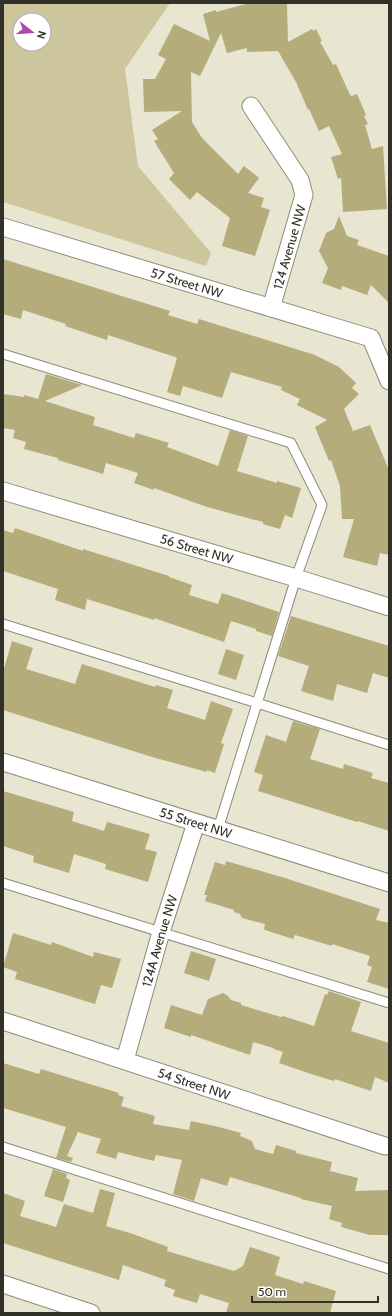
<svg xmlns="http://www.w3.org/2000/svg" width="392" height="1316" font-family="Cabin,sans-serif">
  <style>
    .green { fill: #cdc69d; fill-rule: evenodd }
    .building { fill: #b4ac7a }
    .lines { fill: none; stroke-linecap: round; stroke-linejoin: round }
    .lane-casing { stroke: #8e8b79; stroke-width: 11 }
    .street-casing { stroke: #8e8b79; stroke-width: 19 }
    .lane { stroke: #fff; stroke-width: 9 }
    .street { stroke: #fff; stroke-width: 17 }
    .labels { text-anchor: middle; stroke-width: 4; stroke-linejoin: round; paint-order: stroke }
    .street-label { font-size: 13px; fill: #313029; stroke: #fff }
  </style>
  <rect width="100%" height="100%" fill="#e8e5d1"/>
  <path class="green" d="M3,3H170L125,69L138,166L211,253L206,266L3,202ZM20,20H44V44H20Z"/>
  <path class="building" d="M268,3H287L288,42L312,29L313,31L316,29L322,41L320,42L333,65L336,64L350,95L352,96L357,94L366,115L364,116L368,124L365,125L372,149L383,146L387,209L343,212L341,178L338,179L331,157L342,154L329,126L319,131L309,109L308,110L296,82L278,51L247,52V48L227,53L221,33L200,76L191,72L192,122L202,138L238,174L244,166L259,178L248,193L264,198L261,207L270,210L255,256L222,246L230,218L197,192L190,200L169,179L174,173L154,141L158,139L152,130L182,111L144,112L143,79H155L166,59L158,55L174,24L210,41L203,14L216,10V12L246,4Z
    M339,216L347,236L359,240L357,245L389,256V303L371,285L367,295L342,286L341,290L322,283L328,268L319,251L326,233L334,229Z
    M3,259L170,311L168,315L197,324L199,319L315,355L339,367L356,383L352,388L359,394L344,409L353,431L370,425L389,470V555L380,553L377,566L343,557L354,519H342L340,486L331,460L329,461L315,427L327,420L297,405L300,399L281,390L282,387L231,372L222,398L183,386L180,396L167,392L177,358L175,357L108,335L107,340L65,326L66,324L23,310L21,319L3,314Z
    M46,374L82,385L45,401L95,417L93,425L134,438L136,433L169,443L167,447L218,466L230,430L248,436L237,471L277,483V481L301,488L292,518L285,515L280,529L263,524V522L207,507L154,488V490L134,483L138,473L106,463L103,474L58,460V458L24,449L26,442L13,438L15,430L3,428V394L24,397V395L38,399Z
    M15,528L83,551V549L169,576V577L192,585L189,595L218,604L222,593L279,612L272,636L256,631V629L231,621L224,642L154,618V620L87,599L85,610L55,600L58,589L3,571V530L13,533Z
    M291,616L389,646V678L373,673L367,693L337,684L333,701L301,691L309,666L278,656Z
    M12,641L33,648L26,669L75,684L82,664L155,687L156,685L173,690L167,708L205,720L211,701L233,709L221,743L224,744L215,773L207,770V772L152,757L3,710V672Z
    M226,649L244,655L236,680L218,674Z
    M293,721L320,729L310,759L343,769L344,764L373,773L371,778L389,783V831L358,821L357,822L258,791L263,775L254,772L266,735L286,742Z
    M3,791L74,812L72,821L104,831L107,822L150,834L145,849L157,852L148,882L105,869L106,864L74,854L69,873L33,862L34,856L3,846Z
    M226,861L285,878L380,909L376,920L389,923V989L367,982L372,967L367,965L370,956L332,944V946L295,935L293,939L265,930L264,929L265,924L242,918L240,914L234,912V910L205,901L207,895H204L215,862L225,865Z
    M13,933L51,945L52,942L93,957L94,952L121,959L112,988L101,985L95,1004L15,979L17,972L3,967Z
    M191,951L216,959L209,981L184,973Z
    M329,991L361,1002L351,1031L389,1043V1083L375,1077L371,1091L335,1079L334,1081L314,1075L279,1063L283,1052L274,1049L273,1048L253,1042L250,1055L191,1035V1037L164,1028L171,1005L202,1015L208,999L223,993L228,996L231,1000L241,1003V1005L281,1017L283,1016L314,1026L325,994L327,995Z
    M3,1063L39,1074L41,1069L119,1093L118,1095L124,1097L121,1106L155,1116L153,1124L189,1130L191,1121L219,1127L241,1133L240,1136L252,1141L255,1149L273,1154L276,1145L296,1151V1153L332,1162L330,1171L358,1178L355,1191L389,1190V1235H370L341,1227L342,1223L329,1219L332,1206L301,1199V1198L230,1177L227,1186L201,1178L194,1201L173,1194L182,1160L156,1155L154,1161L118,1152L116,1159L96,1153L101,1139L78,1132L67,1156L73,1158L71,1162L56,1158L66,1127L3,1108Z
    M53,1169L67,1174L66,1178L70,1180L63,1202L44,1196Z
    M100,1189L115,1193L106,1226L133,1234L168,1247L167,1251L234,1271L243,1266L250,1247L280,1257L275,1275L303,1284L304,1281L336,1291L330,1313H226L229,1303L200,1294L197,1303L173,1296L175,1290L164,1286L166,1280L123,1265L119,1280L3,1243V1193L25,1201L20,1216L56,1227L64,1204L93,1213Z"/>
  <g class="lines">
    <defs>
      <path id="lane" d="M3,354L291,443L322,505L296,578L218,829
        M3,624L257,703L389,745
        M3,883L389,1003
        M3,1147L389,1269"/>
      <g id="street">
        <path d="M251,106L300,180L304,195L271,308"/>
        <path id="s1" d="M3,227L371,338L389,381"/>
        <path id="s2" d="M3,491L296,578L389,607"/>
        <path id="s3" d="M3,762L389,883"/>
        <path id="s4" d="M3,1021L385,1146"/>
        <path id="s5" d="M125,1060L161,932L196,823"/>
        <path d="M3,1284L91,1313"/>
      </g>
    </defs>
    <use href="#lane" class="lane-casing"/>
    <use href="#street" class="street-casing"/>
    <use href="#lane" class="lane"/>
    <use href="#street" class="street"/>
  </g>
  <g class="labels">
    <g class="street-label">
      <text transform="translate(289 247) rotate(-74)" y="5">124 Avenue NW</text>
      <text dy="5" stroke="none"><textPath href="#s1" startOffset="192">57 Street NW</textPath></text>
      <text dy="5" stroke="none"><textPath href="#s2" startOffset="202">56 Street NW</textPath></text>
      <text dy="5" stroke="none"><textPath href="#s3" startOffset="202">55 Street NW</textPath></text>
      <text dy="5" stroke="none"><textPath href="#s5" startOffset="124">124A Avenue NW</textPath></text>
      <text dy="5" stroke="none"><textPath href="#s4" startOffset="201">54 Street NW</textPath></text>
    </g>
  </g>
  <rect width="392" height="1316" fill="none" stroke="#313029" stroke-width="8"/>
  <g transform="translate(32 32) rotate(107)"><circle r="19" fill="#ffffff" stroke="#adaca9"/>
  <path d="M0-3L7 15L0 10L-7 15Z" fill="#ad4ab0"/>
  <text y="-6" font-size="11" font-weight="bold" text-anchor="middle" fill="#313029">N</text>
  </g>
  <path d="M252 1296v6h126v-6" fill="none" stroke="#313029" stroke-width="2"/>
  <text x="258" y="1296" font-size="12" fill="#313029" stroke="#ffffff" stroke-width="3" paint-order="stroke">50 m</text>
</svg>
